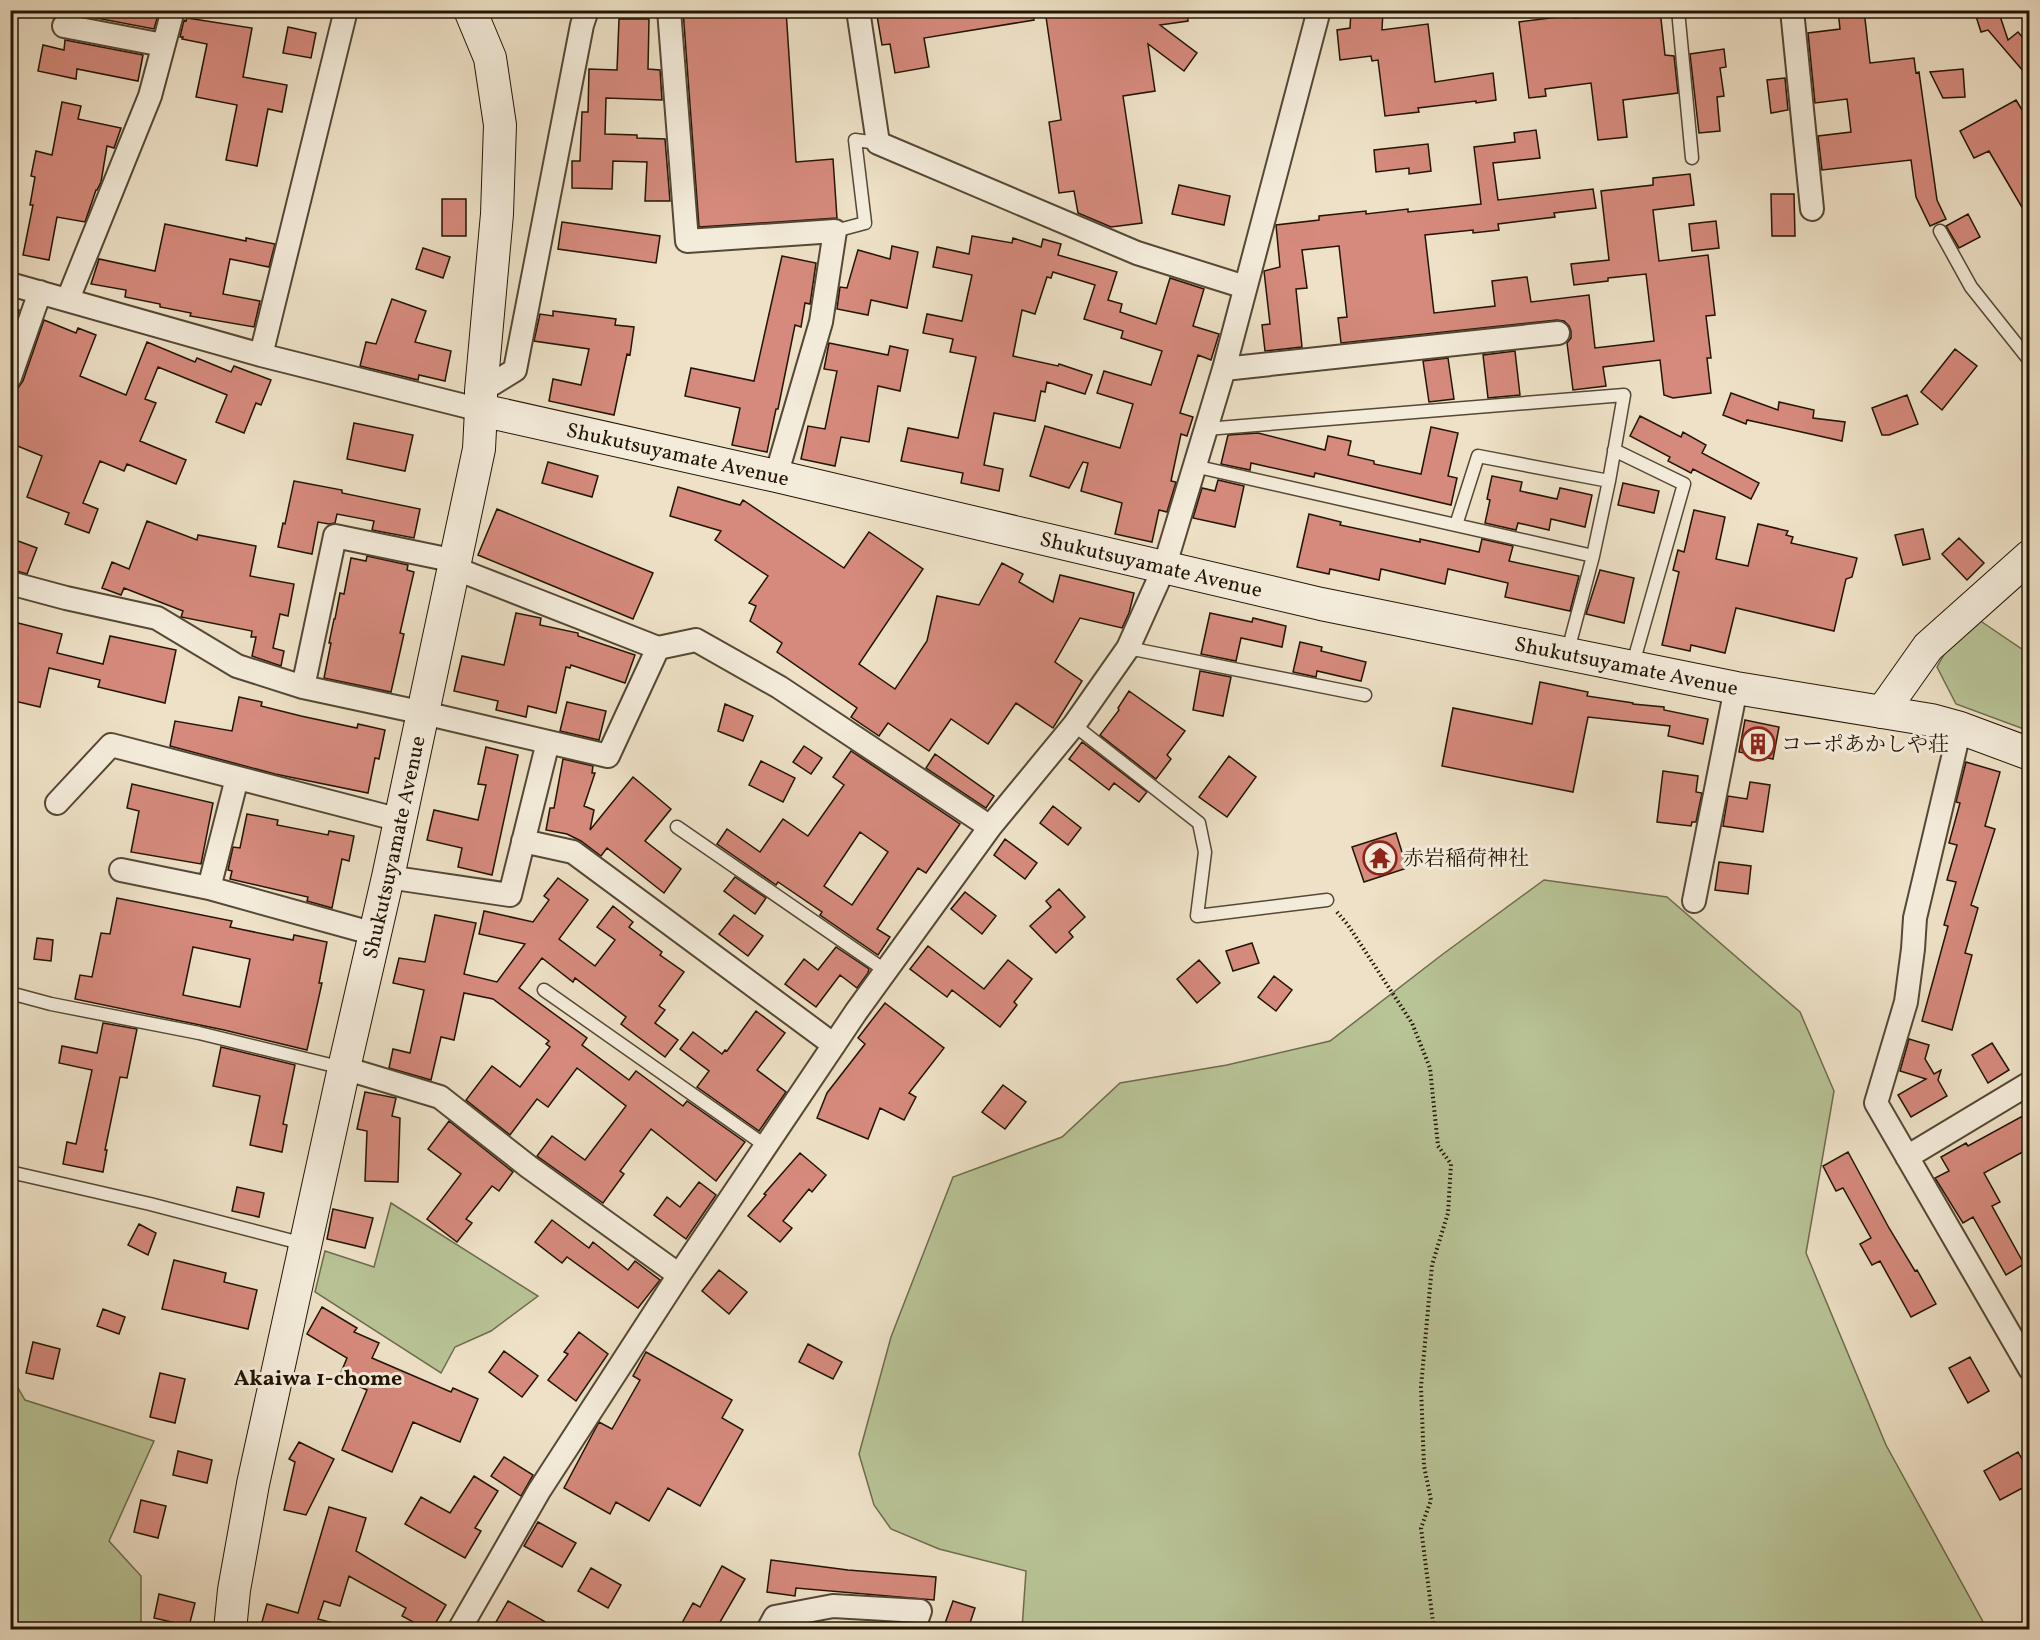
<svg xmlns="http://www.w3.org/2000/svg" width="2040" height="1640" font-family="Vollkorn,'Noto Serif JP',serif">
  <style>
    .green { fill: #b8c396; stroke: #6d6c4d; stroke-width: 1.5 }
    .building { fill: #d68a7d; stroke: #221504; stroke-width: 1.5; fill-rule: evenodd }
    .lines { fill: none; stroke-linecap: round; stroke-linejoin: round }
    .lane-casing { stroke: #554835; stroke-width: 15 }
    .street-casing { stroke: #554835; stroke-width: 26 }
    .secondary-casing { stroke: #221504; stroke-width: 34 }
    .path { stroke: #221504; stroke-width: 4; stroke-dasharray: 1.5 3; stroke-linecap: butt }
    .lane { stroke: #f4ecdb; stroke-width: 12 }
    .street { stroke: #f4ecdb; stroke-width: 22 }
    .secondary { stroke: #f4ecdb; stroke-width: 32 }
    .labels { text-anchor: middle; stroke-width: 6; stroke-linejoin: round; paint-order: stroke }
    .street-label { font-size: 21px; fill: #221504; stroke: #f4ecdb }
    .poi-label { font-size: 21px; fill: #221504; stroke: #f4ecdb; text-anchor: start }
    .neighbourhood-label { font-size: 22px; font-weight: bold; fill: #221504; stroke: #f4ecdb }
  </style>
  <rect width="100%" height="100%" fill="#eee1c7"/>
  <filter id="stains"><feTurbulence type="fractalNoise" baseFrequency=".00333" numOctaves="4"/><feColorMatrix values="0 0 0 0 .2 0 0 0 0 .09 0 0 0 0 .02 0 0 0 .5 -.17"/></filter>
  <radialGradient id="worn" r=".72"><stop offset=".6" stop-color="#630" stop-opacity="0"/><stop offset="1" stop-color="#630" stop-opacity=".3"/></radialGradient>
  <path class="green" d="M1979,620L2029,654V731L1956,704L1937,667L1950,644Z
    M1544,880L1667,897L1800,1012L1834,1091L1806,1253L1886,1445L1987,1629H1022L1026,1571L939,1549L891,1529L874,1505L859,1454L891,1337L953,1177L1062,1137L1120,1083L1227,1065L1330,1041L1443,954Z
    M391,1203L538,1296L491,1331L455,1347L441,1373L315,1292L325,1251L374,1267Z
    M10,1374L25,1400L154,1441L109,1541L141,1576V1629H11Z"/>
  <path class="building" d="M71,10H133L158,15L154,29L70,13Z
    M683,10H786L796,162L833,159L837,218L699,227Z
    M876,10H1033L1034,20L924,38L929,67L895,73L890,44L882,45Z
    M1045,10H1187L1188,21L1160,25L1197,53L1184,71L1148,44L1155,91L1123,96L1142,223L1111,227L1078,213L1074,191L1059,193L1049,122L1061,120Z
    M1351,10H1383L1382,30L1428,24L1435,82L1493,73L1496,100L1476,103V101L1418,108L1419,112L1385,116L1378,60L1372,61L1371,56L1340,60L1337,30L1350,28Z
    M1620,10H1660L1665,55L1674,56L1678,93L1623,100L1627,137L1598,140L1591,83L1545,89L1546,96L1529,98L1519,22L1574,15V18L1620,13Z
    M1838,10H1864L1870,63L1914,58L1916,73L1919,72L1937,200L1946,219L1930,226L1916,197L1911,160L1822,170L1818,136L1851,132L1847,99L1815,103L1808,33L1840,29Z
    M1974,10H1998L2008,40L2018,32L2030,46V79L1988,30L1981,32Z
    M187,18L252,28L243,77L287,85L282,112L268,109L257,166L226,160L237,105L196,97L207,44L182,39L183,37H180L184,20L186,21Z
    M619,19H649L648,69L660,70L662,100L606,98L605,134L637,135V138L665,139L670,201H645L647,162L613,161L612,189L572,188V161H580L582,112H588L589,69L617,70Z
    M288,27L316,33L311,58L283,53Z
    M65,40L143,55L138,81L77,69L76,79L38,71L43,45L64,50Z
    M1724,49L1726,67L1720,68L1724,96L1717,97L1720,131L1699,133L1690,54Z
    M1963,69L1965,97L1943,98L1930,72Z
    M1785,78L1788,110L1771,113L1767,80Z
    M2016,100L2030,123V221L1989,151L1974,158L1960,131Z
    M62,102L81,106L78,119L121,128L114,148L107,146L101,182L97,190H96L85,222L57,217L49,260L23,255L33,205H30L35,177L31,176L36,151L52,155Z
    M1536,130L1540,158L1493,163L1498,200L1593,189L1596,208L1554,213L1555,217L1498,224L1499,230L1473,233V230L1425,235L1434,313L1495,306L1492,281L1527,277L1531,302L1589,295L1595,348L1654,341L1646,274L1608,278V281L1574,285L1571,264L1609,260L1601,191L1653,185V178L1690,174L1694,205L1653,210L1659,261L1708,255L1715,315L1706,316L1711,358H1707L1711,393L1673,398L1664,395L1660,360L1603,367L1606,386L1573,390L1567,343L1571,338V331L1569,326L1564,321L1557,320L1341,343L1338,318L1347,317L1339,246L1302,250L1307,288L1296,289L1302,347L1265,351L1262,325L1270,324L1264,271L1280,267L1276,225L1319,220V216L1366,211V214L1408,209V212L1481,204L1474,147L1515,142L1514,133Z
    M1428,144L1431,171L1409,174V168L1376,172L1374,150Z
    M1179,185L1230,196L1224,225L1172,214Z
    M1771,194H1794L1795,236H1772Z
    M442,199H466V236H442Z
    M1968,214L1980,237L1959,248L1946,226Z
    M1716,221L1719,248L1692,251L1689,224Z
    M562,222L660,236L656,263L558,249Z
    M165,224L246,241V238L275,244L269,267L230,259L223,294L260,301L254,327L190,316L191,313L160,307V304L125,297L126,290L91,284L99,259L155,271Z
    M972,236L1012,243L1013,238L1041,247L1043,239L1061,244L1058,255L1117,272L1108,300L1122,304L1120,312L1156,324L1170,278L1204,289L1193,326L1219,334L1211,360L1198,355L1180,413L1193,417L1187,436L1181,434L1171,481L1176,482L1167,512L1159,510L1152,542L1115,534L1122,503L1081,491L1088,463L1083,462L1069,488L1030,476L1045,426L1120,448L1133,404L1097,393L1104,371L1151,385L1162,351L1121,338L1123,331L1084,319L1095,285L1053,272L1051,278L1047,277L1035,314L1022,310L1013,356L1058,366L1059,364L1092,375L1085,394L1047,382L1045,392L1041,391L1035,421L994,413L984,465L1003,469L999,491L961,483L963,473L901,461L908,428L958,438L976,357L950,352L953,339L923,333L927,314L962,321L972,275L933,267L937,247L969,254Z
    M892,246L918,252L907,308L871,300L868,315L837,309L840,287L847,288L858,250L890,259Z
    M423,248L450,257L443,278L416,269Z
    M782,256L816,263L810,304L805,303L801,327L795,325L778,409H776L767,452L732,445L740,408L685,396L691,368L754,381Z
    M392,299L426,311L415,342L451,351L445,381L419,375L418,380L360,366L366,342L376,344Z
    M10,307L19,310L10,335Z
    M553,311L616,319L615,325L634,327L630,355L627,354L614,415L549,401L553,379L581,385L589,349L534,341L540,314L553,316Z
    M44,320L76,333L78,328L96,335L80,376L126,395L147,342L195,362L197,358L231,372L234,366L271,380L261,405L256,403L244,433L216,422L227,395L158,367L145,399L156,403L140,441L186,460L176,484L127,464L124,471L100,461L83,503L98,509L89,533L65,524L69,513L27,497L42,456L10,443V390L18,388L23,381Z
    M829,343L888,355L890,346L908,350L900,391L878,386L869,442L841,437L835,466L801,459L808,426L825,429L837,371L824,369Z
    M1955,349L1977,366L1942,410L1921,392Z
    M1515,351L1520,395L1488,398L1483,355Z
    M1448,358L1454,399L1429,402L1423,361Z
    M1731,393L1778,410L1779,402L1814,410L1813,418L1845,422L1842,441L1747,420L1746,424L1723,415Z
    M1907,395L1918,424L1889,435H1882L1872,408Z
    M1640,416L1681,437L1683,432L1706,445L1702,453L1759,483L1751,499L1693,469L1691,473L1668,461L1670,457L1630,436Z
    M354,423L413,435L405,471L347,459Z
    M1431,427L1458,433L1448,476L1457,478L1451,505L1315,473L1314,477L1251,463L1250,470L1221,464L1228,435L1258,433L1325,450L1328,436L1351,441L1348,455L1374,461V464L1421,474Z
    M548,462L598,476L592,497L542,483Z
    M1492,476L1522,482L1520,491L1557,499L1560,488L1592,495L1585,527L1551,519L1549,530L1518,523L1516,530L1485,523L1490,500L1487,499Z
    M1218,480L1244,486L1235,527L1193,518L1202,488L1215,491Z
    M294,481L342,490V493L420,509L414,538L372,530L374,521L337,514L335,523L329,524L318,522L312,554L278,547L283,523L285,524Z
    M1623,483L1659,491L1654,513L1618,505Z
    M678,487L740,505L743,500L844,568L869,532L923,569L859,664L895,689L927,641L937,596L979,605L1002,563L1023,574L1019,582L1053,602L1060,575L1134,593L1129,613L1122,628L1080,618L1055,662L1082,681L1053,728L1016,703L988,744L951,719L929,751L888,723L879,736L851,717L857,708L777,652L782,643L750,621L756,606L749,603L768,576L715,540L721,531L670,516Z
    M497,509L653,573L633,619L478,555Z
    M1694,510L1725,517L1716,559L1748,566L1758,524L1788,531L1786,535L1793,537L1791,543L1857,558L1852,577L1846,579L1834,631L1736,608L1725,653L1691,645L1690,651L1662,645L1679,572L1673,570L1678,550L1684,552Z
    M1309,514L1341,522L1340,525L1420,542V539L1479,552L1482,539L1513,546L1509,561L1579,576L1570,611L1505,597L1508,583L1448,569L1445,584L1381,569L1379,580L1330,569L1329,574L1297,567Z
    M147,521L197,540L198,535L256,546L250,576L294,584L288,616L280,614L273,648L284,651L281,666L252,656L256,637H251L252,631L181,617L183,611L124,588L121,595L102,588L112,562L129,569Z
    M1923,529L1930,559L1903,565L1895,535Z
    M10,538L37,548L27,574L10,569Z
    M1959,538L1984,563L1967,580L1942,554Z
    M367,556L408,565L407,570L414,572L400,633L404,634L391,692L324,678L331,643H329L334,619H335L340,593L344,594L351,558L366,561Z
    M1600,570L1634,578L1624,623L1586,614Z
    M516,613L541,618L540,625L578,633V636L635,655L625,683L571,665L570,668L566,667L556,713L528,706L526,717L496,710L498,701L454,691L462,656L504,665Z
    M1210,613L1252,622L1253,618L1286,626L1282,647L1241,638L1236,661L1201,654Z
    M10,621L62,634L57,653L103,664L110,636L176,650L165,703L98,687L100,680L49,668L40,707L10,700Z
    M1300,642L1322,647L1321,651L1366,662L1361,681L1317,671L1316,677L1293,672Z
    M1200,671L1231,677L1223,716L1193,710Z
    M1540,682L1588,692L1587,696L1633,703V704L1664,707V710L1708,719L1703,744L1668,736L1670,726L1588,717L1573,792L1442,766L1453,708L1532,724Z
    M1129,691L1185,731L1167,755L1171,759L1156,779L1100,735L1119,710L1118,708Z
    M239,697L262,702L261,706L301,716L357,728L358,724L385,730L379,759L375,758L368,793L275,774L170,746L175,721L232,731Z
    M567,702L606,711L599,740L560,731Z
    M725,704L753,716L743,741L718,731Z
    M1745,720L1779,727L1773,759L1739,752Z
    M1082,742L1147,792L1139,802L1114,783L1109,790L1069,759Z
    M804,746L822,758L811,774L793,762Z
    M486,747L518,755L492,875L458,867L462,848L427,840L434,810L478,820L486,785L478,784Z
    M851,751L960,824L926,873L918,868L877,929L890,937L878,955L820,915L822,912L778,882L776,885L717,844L727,829L760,852L783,819L808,836L844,785L833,777ZM860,832L888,852L852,905L824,886Z
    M935,754L994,796L986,808L926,768Z
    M1229,756L1256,777L1227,817L1199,797Z
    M563,759L593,766L592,773H595L584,806L594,810L590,830L633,777L671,809L645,841L681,869L664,893L607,848L601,856L581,841L567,834L546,830L550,808H554Z
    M761,761L795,778L783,802L749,785Z
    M1966,762L2000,772L1985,826L1995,829L1971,905L1978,908L1965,953L1972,955L1952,1030L1922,1021L1948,926L1944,925L1956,882L1947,880L1957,845L1949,843L1960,803L1956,802Z
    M1663,771L1698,776L1696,792L1702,793L1696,822H1692L1691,826L1657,822Z
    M1750,782L1770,785L1763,832L1723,826L1728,796L1747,799Z
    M132,784L213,803L201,864L131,852L139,811L127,808Z
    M1053,806L1081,828L1068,845L1040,823Z
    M247,814L278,820L277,825L328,835L329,831L354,836L349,861L342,859L332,908L307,901L308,897L230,879L232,871L228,870L233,847L240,848Z
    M1396,833L1407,868L1364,882L1352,847Z
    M1005,839L1037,863L1025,879L994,855Z
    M1719,862L1751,866L1748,894L1715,890Z
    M735,877L766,898L755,914L724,891Z
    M558,878L588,900L559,939L595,966L615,940L597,927L613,906L633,922L629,927L662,952L660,955L684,972L659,1006L665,1010L655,1023L678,1040L665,1057L621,1024L626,1017L575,978L573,982L542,958L519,988L587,1038L582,1045L629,1080L636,1071L683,1106L687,1101L745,1142L716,1181L651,1129L620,1171L624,1174L603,1203L537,1156L552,1136L585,1160L626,1106L577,1068L548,1107L537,1099L510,1135L466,1100L492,1066L520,1087L550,1047L546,1044L549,1041L493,999L464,993L454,1040L441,1037L431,1080L389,1068L393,1049L410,1053L424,990L393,983L399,958L425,962L435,915L476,923L464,974L497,982L525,944L479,934L484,911L533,922L549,900L544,896Z
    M1059,889L1085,917L1069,932L1073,937L1056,953L1030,926L1051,907L1046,901Z
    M965,892L996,916L982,934L951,909Z
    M117,898L232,921L230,927L293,940L294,935L327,942L319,983H322L307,1050L224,1030L75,999L80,975L92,977L101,933L110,934ZM193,947L250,959L240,1007L183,995Z
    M734,915L763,936L748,956L719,934Z
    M37,938L53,940L51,961L34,959Z
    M1252,943L1259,963L1233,971L1226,951Z
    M928,946L984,989L1008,960L1032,979L1014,1002L1017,1005L1000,1027L952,990L947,997L910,969Z
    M836,947L869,969L868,973L857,988L840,975L816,1007L785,984L804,959L818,970Z
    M1199,960L1220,983L1197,1003L1177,979Z
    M1274,976L1292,990L1276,1011L1258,997Z
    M885,1003L944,1048L909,1093L916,1097L904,1120L880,1108L868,1139L817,1118L827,1093L865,1044L858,1038Z
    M756,1011L785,1033L757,1070L786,1092L759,1131L697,1087L709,1071L680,1049L693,1032L722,1054L725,1050L727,1051Z
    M103,1023L137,1029L127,1078L120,1077L105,1150H107L103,1172L63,1164L67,1142L76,1144L92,1070L59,1063L62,1046L97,1053Z
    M1909,1039L1929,1045L1925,1059L1934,1074L1941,1070L1938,1080L1947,1096L1911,1117L1898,1095L1926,1079L1900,1071Z
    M1992,1043L2009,1070L1988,1083L1972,1055Z
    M221,1047L295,1065L283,1124L287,1125L282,1152L250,1145L260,1096L213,1086Z
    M1003,1085L1026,1102L1005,1129L982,1112Z
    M365,1092L396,1098L392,1116L400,1118L398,1182L365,1181L367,1131L357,1129Z
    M2030,1112V1148L1984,1173L2000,1202L1992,1206L2024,1264L2006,1275L1973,1217L1963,1223L1935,1178L1949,1171L1941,1157L1966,1143L1968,1146Z
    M449,1121L513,1172L499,1191L492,1186L466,1219L472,1223L457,1242L427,1219L461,1174L428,1149Z
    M1848,1152L1889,1228L1915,1271L1917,1270L1936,1304L1911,1317L1880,1261L1872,1265L1860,1244L1871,1238L1843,1188L1836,1191L1823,1166Z
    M800,1153L826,1175L812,1192L809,1189L783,1221L792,1228L780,1242L748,1216L766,1195L764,1194Z
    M699,1182L716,1195L686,1239L654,1215L667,1197L680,1207Z
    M237,1187L264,1193L259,1217L232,1211Z
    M333,1209L373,1218L365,1248L327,1239Z
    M552,1220L589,1248L593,1242L628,1270L635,1261L660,1280L638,1308L567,1257L562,1263L535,1242Z
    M139,1224L156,1233L148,1255L128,1245Z
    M174,1260L226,1273L224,1282L257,1290L248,1329L162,1309Z
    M719,1270L747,1292L729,1314L702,1291Z
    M322,1307L357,1328L354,1332L379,1343L372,1358L451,1392L453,1388L478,1399L460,1442L413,1422L392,1472L342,1450L367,1390L339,1377L347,1358L307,1334Z
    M103,1309L125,1317L119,1334L97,1326Z
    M579,1332L608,1354L576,1401L548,1380L568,1354L564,1352Z
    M33,1342L60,1349L53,1379L26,1373Z
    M808,1344L842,1362L833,1379L799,1362Z
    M504,1351L538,1376L522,1397L489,1372Z
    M646,1352L732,1400L722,1418L743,1430L700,1506L668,1488L649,1521L616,1502L610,1514L564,1488L599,1422L612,1429L640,1380L633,1376Z
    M1970,1357L1989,1391L1968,1403L1949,1368Z
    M160,1373L185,1379L175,1423L150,1417Z
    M299,1442L334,1459L306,1515L284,1510L295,1462L289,1459Z
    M178,1451L212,1460L207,1483L173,1475Z
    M2018,1452L2030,1473V1484L2000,1500L1984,1471Z
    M504,1457L533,1475L521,1496L491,1476Z
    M474,1476L498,1491L475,1528L481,1531L465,1558L405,1524L421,1497L450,1513Z
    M141,1500L166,1506L158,1538L134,1532Z
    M329,1507L366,1518L356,1551L446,1605L432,1629H426L402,1616L406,1608L349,1576L340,1606L324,1601L318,1619L337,1624L336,1629H260L267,1604L298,1613Z
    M538,1522L576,1543L562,1567L524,1546Z
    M771,1560L848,1570L936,1577L934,1600L796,1588L795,1596L767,1592Z
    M722,1566L745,1579L716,1629H694L682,1623L693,1603L700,1607Z
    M591,1568L621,1585L608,1608L578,1591Z
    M159,1594L195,1603L189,1626L154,1618Z
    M508,1601L558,1629H492Z
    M953,1601L975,1608L968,1629H943Z"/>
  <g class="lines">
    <defs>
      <path id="lane" d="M1678,10L1692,158
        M835,231L865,223L855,140L878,143
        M1940,231L1971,287L2030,361
        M1206,429L1624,395L1609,481L1593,556L1567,654
        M1614,450L1684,484L1632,667
        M1194,466L1593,556
        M1456,525L1478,456L1609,481
        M1128,648L1365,695
        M1074,725L1199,823L1205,852L1197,916L1327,900
        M677,827L886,971
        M544,990L766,1146
        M10,993L51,1004L199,1033L343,1068
        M10,1172L150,1204L304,1244"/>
      <path id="street" d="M669,10L687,241L835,231L821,322L776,476
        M858,10L878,143L1137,253L1245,287
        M1792,10L1812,209
        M64,26L163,45
        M10,284L261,355L481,410
        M68,299L150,96L173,10
        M261,355L346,10
        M1224,369L1558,333
        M10,377L40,292
        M481,391L515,370L582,25L587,10
        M454,568L658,648L696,640L779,687L990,827
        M10,583L66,598L157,618L237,666L303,687L424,713L608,756L658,648
        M303,687L335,536L456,561
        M1960,728L1915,918L1913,949L1906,1002L1876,1103L2030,1369
        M57,803L111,745L400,820
        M523,841L573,852L834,1045
        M121,870L209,888L375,934
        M388,877L510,895L548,742
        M209,888L237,778
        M1694,901L1736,688
        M344,1068L440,1097L529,1167L679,1275
        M1907,1157L2030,1083
        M459,1630L539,1491L679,1275L856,1012L990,827L1074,725L1128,648L1164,568L1224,369L1319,10
        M768,1630L775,1617L833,1606L920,1611L913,1630"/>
      <g id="secondary">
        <path d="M470,10L490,58L500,125L497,214L481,391V410"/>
        <path d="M1882,712L1931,720L1960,728L2030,754"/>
        <path id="s1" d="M230,1630L234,1590L253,1484L344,1068L388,877L479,449L481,410L776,476L1321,604L1736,688L1882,712L1928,647L2030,556"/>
      </g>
    </defs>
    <use href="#lane" class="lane-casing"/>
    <use href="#street" class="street-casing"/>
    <use href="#secondary" class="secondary-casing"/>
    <path class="path" d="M1337,912L1348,925L1412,1023L1430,1068L1438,1146L1451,1164L1448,1213L1432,1265L1421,1387L1424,1466L1431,1500L1421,1528L1434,1630"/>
    <use href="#lane" class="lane"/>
    <use href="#street" class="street"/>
    <use href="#secondary" class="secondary"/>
  </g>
  <defs>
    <symbol id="building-ring" viewBox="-11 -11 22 22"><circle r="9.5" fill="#f4ecdb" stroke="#8f2418" stroke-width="1.5"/><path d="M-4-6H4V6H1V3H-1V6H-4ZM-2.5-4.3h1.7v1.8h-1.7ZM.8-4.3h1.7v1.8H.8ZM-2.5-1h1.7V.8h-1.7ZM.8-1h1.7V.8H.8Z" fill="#8f2418"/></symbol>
    <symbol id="temple-ring" viewBox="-11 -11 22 22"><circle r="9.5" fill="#f4ecdb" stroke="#8f2418" stroke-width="1.5"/><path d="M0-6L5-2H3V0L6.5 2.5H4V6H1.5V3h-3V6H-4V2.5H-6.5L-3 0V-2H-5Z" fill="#8f2418"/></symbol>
  </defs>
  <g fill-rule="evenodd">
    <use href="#building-ring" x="1739" y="725" width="38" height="38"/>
    <use href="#temple-ring" x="1361" y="839" width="38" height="38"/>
  </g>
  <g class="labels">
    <g class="street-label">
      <text dy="7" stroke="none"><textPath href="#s1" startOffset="1448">Shukutsuyamate Avenue</textPath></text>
      <text dy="7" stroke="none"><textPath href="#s1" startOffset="1934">Shukutsuyamate Avenue</textPath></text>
      <text dy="7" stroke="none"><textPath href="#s1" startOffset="2420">Shukutsuyamate Avenue</textPath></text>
      <text dy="7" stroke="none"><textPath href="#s1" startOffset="800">Shukutsuyamate Avenue</textPath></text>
    </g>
    <g class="poi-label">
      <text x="1781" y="751">コーポあかしや荘</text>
      <text x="1403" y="865">赤岩稲荷神社</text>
    </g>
    <g class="neighbourhood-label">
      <text x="318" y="1385">Akaiwa 1-chome</text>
    </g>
  </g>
  <rect width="2040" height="1640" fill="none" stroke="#eee1c7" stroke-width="36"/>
  <rect x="12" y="12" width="2016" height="1616" fill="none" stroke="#221504" stroke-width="3"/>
  <rect x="18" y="18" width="2004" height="1604" fill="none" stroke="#221504" stroke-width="1.5"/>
  <rect width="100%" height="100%" filter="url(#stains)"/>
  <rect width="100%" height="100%" fill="url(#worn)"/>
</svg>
